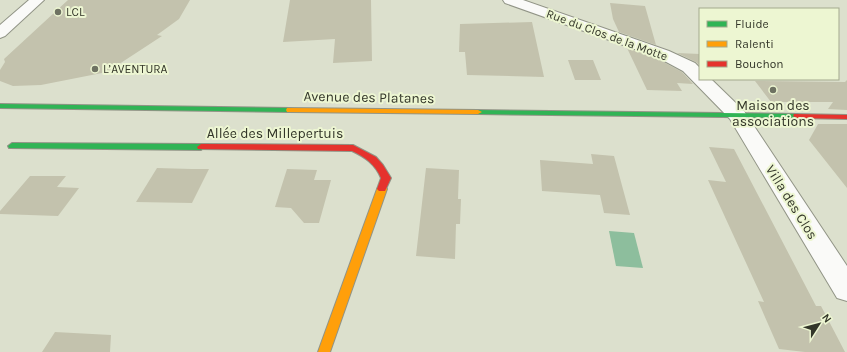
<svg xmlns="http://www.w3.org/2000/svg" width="847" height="352" font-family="Karla,sans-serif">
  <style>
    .water { fill: #8dbe9d }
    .building { fill: #c3c2ad }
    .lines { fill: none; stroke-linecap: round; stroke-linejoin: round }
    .street-casing { stroke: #919486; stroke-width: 2 }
    .fast-casing { stroke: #919486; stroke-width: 2 }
    .slow-casing { stroke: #919486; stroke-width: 2 }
    .jam-casing { stroke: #919486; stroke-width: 2 }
    .street { fill: #fafaf8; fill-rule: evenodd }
    .fast { fill: #30b455; fill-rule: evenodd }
    .slow { fill: #ff9f0a; fill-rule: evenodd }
    .jam { fill: #e5322d; fill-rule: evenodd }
    .poi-dot { fill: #6e7262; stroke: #edf6d2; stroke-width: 1.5 }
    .labels { text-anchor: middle; stroke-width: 4; stroke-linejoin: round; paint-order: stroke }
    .far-poi-label { font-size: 12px; fill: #333629; stroke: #edf6d2; text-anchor: start }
    .far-street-label { font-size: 12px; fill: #333629; stroke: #edf6d2 }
    .street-label { font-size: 14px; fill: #333629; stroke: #edf6d2 }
    .poi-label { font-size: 14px; fill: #333629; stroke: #edf6d2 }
  </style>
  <rect width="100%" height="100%" fill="#dce0cd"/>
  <path class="water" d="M609,231L634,233L643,268L616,266Z"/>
  <path class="building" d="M68,0H190L179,19L157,35L162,36L107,72L41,85L13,86L0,81V70L5,62L4,59Z
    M290,0H371L372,61L333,63L335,39L283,42Z
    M610,3L645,6L656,45L619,32L613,19Z
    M532,22L544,77L467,75L465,52H459L460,24Z
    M627,48L656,58L682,72L693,84L677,83L682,91L647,90Z
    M677,53L700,54V66L696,62Z
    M568,60H593L601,80H575Z
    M847,80V110L828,109L833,102H771L755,81L845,82Z
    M818,124H847V188L809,140Z
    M709,147L734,149L816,306H821L845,352H805L779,349L758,301L764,302L708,180L726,182Z
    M591,154L614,156L630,215L604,213L600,195L542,191L540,160L593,164Z
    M157,168L192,169H209L192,203L136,202Z
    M426,168L459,170L458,199H461L460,224H456L455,259L416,256Z
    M287,169L317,170L314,180H331L319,223H304L291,208L275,207Z
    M30,176H66L57,187L79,188L58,216L0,214V211Z
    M55,332L111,335L110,352H42Z"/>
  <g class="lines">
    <defs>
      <path id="street" d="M29,0H44L5,36L0,38V25Z
        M503,0H523L669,51L695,63L700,68V79H711L744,111L847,266V301L837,298L730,119L683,71L657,57L505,3Z"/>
      <path id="fast" d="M0,104L290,108L294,110L290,112L0,108Z
        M475,110L797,114L801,116L797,118L478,114L474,112Z
        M12,143L201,144L205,147L201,150L9,148L8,146Z"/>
      <path id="slow" d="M287,108L478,110L482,112L478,114L290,112H287L286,110Z
        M382,186L385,187L387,189L330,352H318L377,189L379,187Z"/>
      <path id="jam" d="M794,114L847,115V119L797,118L793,116Z
        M201,144L353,145L376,157L383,165L391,178L385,191H379L377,189L381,178C375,164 365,157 352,151L198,149L197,147Z"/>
    </defs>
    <use href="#street" class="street-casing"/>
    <use href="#fast" class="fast-casing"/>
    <use href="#slow" class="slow-casing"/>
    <use href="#jam" class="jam-casing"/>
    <use href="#street" class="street"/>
    <use href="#fast" class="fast"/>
    <use href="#slow" class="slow"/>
    <use href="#jam" class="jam"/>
  </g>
  <g class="poi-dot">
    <circle cx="58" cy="12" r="4"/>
    <circle cx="95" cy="69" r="4"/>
    <circle cx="773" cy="90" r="4"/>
  </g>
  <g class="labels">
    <g class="far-poi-label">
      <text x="66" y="16">LCL</text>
      <text x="103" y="73">L’AVENTURA</text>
    </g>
    <g class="far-street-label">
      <text transform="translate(607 35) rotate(20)" y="4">Rue du Clos de la Motte</text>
    </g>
    <g class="street-label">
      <text transform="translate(369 97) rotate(1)" y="5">Avenue des Platanes</text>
      <text x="275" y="138">Allée des Millepertuis</text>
      <text transform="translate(792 202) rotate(58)" y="5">Villa des Clos</text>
    </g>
    <g class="poi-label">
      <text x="773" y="110">Maison des<tspan x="773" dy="16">associations</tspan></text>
    </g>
  </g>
  <rect x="699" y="8" width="140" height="72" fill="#edf6d2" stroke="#a3a98e"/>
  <rect x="707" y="21" width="20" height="6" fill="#30b455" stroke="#a3a98e"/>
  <text x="735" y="28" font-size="12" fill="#333629">Fluide</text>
  <rect x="707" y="41" width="20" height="6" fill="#ff9f0a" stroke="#a3a98e"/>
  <text x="735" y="48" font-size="12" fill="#333629">Ralenti</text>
  <rect x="707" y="61" width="20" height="6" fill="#e5322d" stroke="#a3a98e"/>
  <text x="735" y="68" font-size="12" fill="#333629">Bouchon</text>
  <g transform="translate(819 324) rotate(54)" stroke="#edf6d2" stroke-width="3" paint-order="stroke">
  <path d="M0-3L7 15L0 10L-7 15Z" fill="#333629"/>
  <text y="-6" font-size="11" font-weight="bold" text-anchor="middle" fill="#333629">N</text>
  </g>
</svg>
